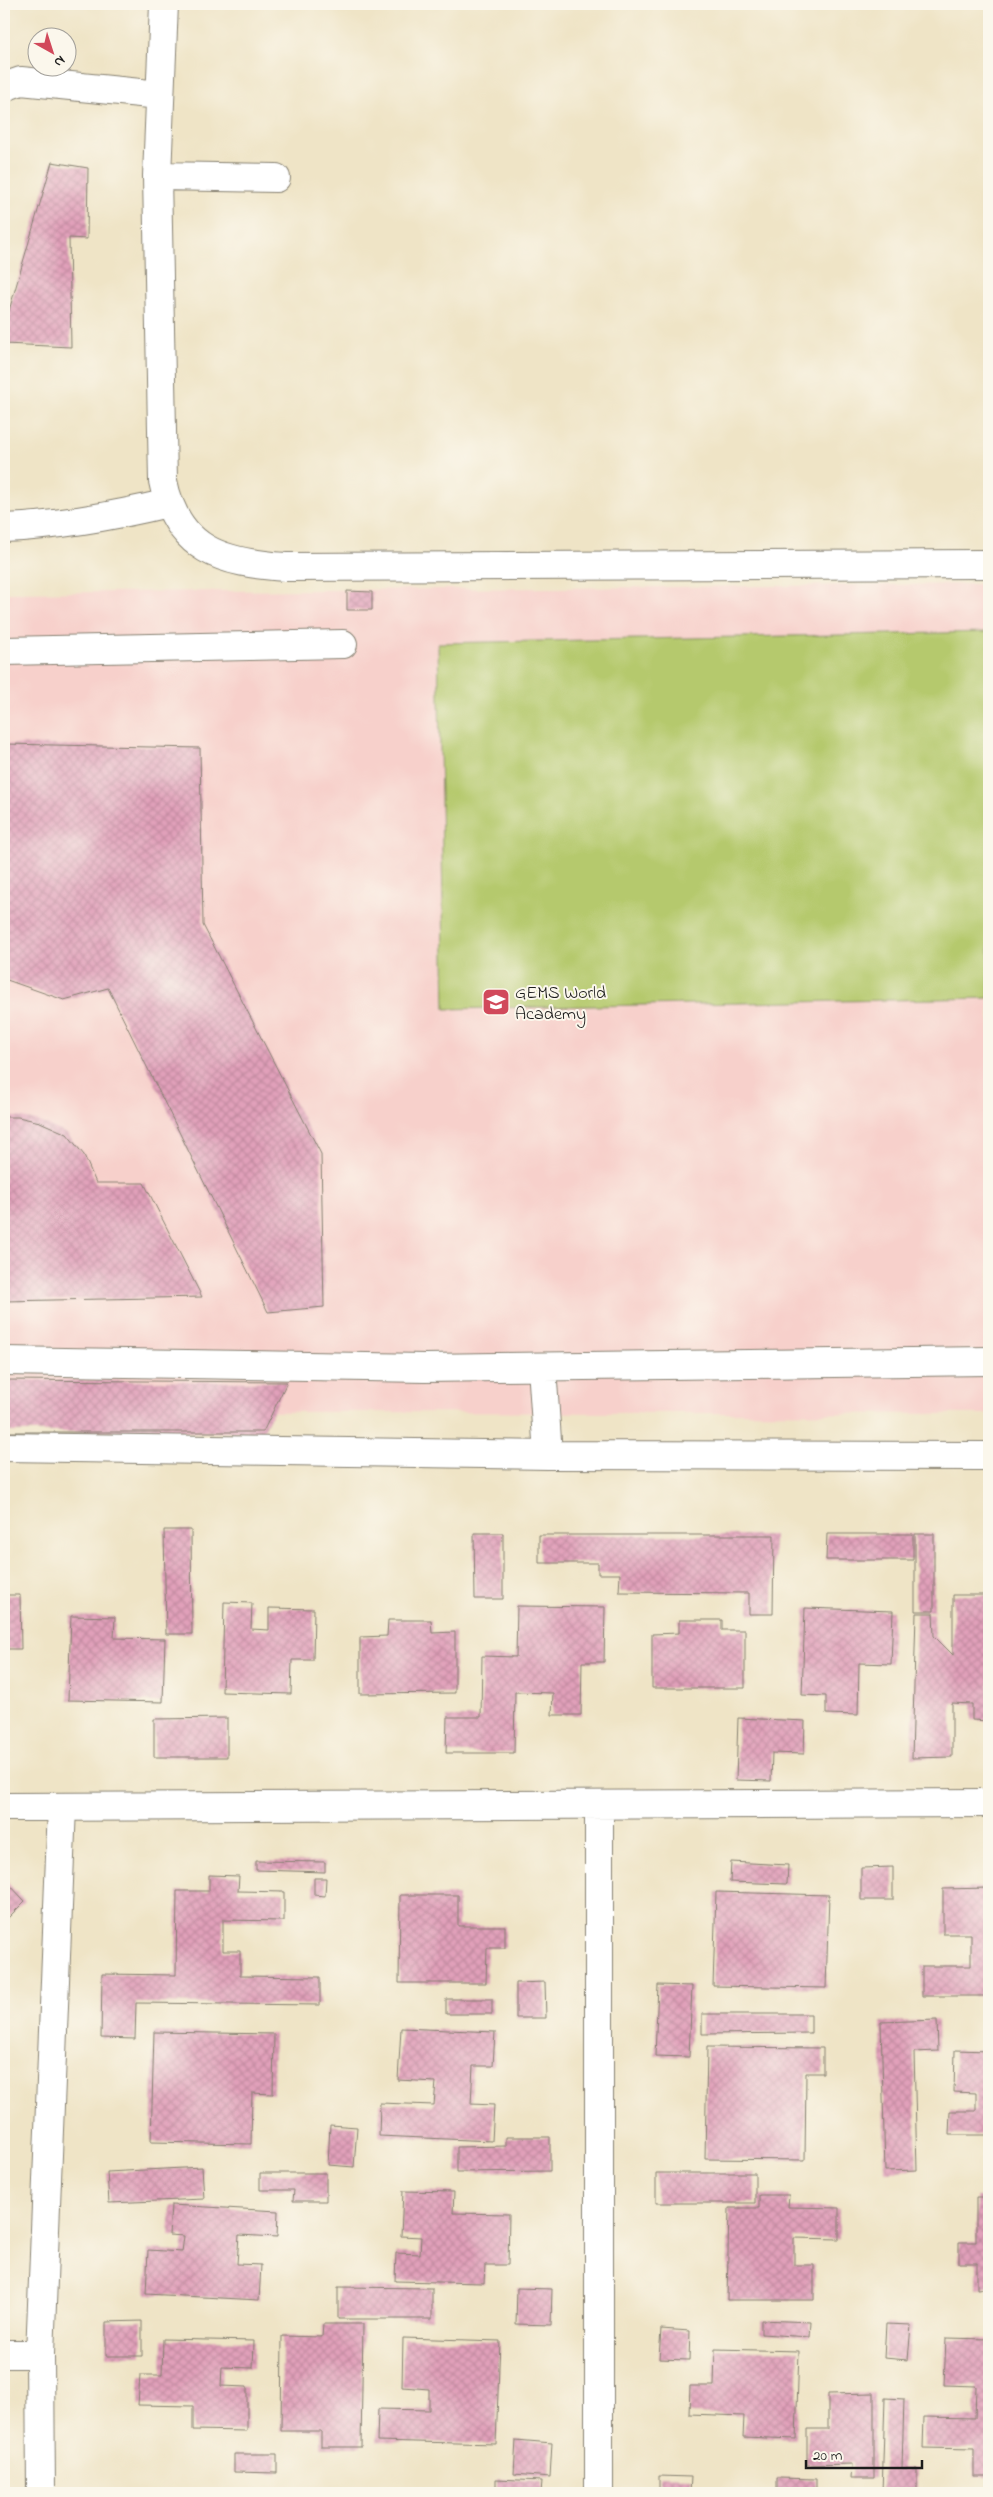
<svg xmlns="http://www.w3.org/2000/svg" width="993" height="2497" font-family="'Indie Flower',sans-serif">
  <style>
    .built { fill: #f7d0cb }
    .pitch { fill: #b5c96d; stroke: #687244 }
    .building { fill: url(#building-cross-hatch) }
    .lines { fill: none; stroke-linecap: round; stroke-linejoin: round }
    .minor-casing { stroke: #868071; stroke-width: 30 }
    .minor { stroke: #fff; stroke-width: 28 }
    .labels { text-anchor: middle; stroke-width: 4; stroke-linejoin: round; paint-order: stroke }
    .poi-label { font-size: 18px; fill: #1c1c1c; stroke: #fbf7ec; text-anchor: start }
  </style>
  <defs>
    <pattern id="building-cross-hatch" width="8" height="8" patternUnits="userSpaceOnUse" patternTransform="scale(1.25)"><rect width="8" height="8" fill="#e1a0ba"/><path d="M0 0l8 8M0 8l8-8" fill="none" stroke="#c0899f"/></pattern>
  </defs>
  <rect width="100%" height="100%" fill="#fbf7ec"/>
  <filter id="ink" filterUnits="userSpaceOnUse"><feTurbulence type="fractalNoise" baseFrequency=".02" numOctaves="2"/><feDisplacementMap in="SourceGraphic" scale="10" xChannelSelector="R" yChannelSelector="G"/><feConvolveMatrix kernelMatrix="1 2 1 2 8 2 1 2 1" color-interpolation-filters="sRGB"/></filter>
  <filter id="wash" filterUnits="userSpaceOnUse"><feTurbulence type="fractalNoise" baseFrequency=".0096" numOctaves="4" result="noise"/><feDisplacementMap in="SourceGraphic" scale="20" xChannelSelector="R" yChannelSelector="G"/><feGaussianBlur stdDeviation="1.12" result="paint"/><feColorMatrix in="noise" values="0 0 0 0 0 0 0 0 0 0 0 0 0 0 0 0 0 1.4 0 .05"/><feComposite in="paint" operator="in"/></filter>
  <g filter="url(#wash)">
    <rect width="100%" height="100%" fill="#efe4c6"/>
    <path class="built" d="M989,584V1414L4,1411V593Z"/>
    <path class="pitch" d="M989,632V998L445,1009L438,643Z"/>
    <g id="blocks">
      <path class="building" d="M52,162L88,168L87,239L69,238L71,347L4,344V328Z
        M347,591L372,592V610H347Z
        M4,744L200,748L203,925L321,1154L324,1307L268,1312L108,988L64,1000L4,979Z
        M4,1117H18L40,1122L67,1134L84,1155L96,1183H144L202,1297L4,1301Z
        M4,1380L287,1382L263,1432H5Z
        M164,1530H191L192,1634H166Z
        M474,1533H503V1599H475Z
        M827,1534H913V1560H826Z
        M915,1534H934V1611H915Z
        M539,1535H774L773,1614H749V1593L619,1592L620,1574H598V1563H539Z
        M4,1595H20L21,1649H4Z
        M953,1595H989V1721L972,1720V1704L952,1703V1757L912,1758L916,1613H933L934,1636L953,1655Z
        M224,1602L252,1603L251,1629L269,1630V1608L314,1609L313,1660H292L291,1694L222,1692Z
        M517,1606L605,1607L604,1662H582L581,1715H552L553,1693L515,1692L514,1753H446L447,1717H481L482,1656L516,1657Z
        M805,1608L893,1611L891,1664L859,1663L858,1715L826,1714V1696L802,1695Z
        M71,1616L115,1617L114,1638L165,1639L163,1702L68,1700Z
        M388,1620H431L432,1633L455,1632V1693L360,1694V1637L387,1636Z
        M679,1620H722V1630H745V1688H652V1634L679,1633Z
        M227,1718V1757H154V1719Z
        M738,1718L805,1721L804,1754L772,1753L771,1781L736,1780Z
        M256,1861L325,1862V1872L256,1870Z
        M731,1862L788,1865L787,1884L730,1882Z
        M893,1867V1900H861V1868Z
        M209,1875L239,1876L238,1891L284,1892V1921L223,1920V1951H240V1976L320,1977V2005L136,2003L135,2039L101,2038L102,1974L176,1975L177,1891H209Z
        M314,1878H326L325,1896L314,1895Z
        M6,1881L25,1901L7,1919L4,1916V1884Z
        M989,1888V1996H922V1966H971V1934H943V1889Z
        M716,1892L829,1895L826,1988L713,1986Z
        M400,1895H458V1926H505V1948H487L486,1983H399Z
        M545,1982L546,2018H516V1983Z
        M658,1985L692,1986L689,2057L655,2056Z
        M446,1999H492V2014H446Z
        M702,2014H811V2033L702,2034Z
        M937,2020L938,2051L914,2052L917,2170L885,2171L881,2022Z
        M401,2028L495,2032L493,2066H473L471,2104L494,2105L492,2141L379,2136L380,2103L434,2105L436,2082L398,2080Z
        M154,2032L274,2034L273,2094L252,2093L251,2144L151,2142Z
        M707,2047L823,2048V2073H806L805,2160L705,2159Z
        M955,2050L989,2051V2135H949L950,2111H976V2093L954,2092Z
        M330,2125L357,2127L354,2167L328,2165Z
        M506,2137H550V2171L457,2172V2147L506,2146Z
        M202,2167L204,2199L109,2203L107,2172Z
        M260,2173H326V2201H293L294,2190H260Z
        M656,2173H755V2203H656Z
        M403,2191L454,2192L453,2213L509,2214L508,2265H485L484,2283L395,2281L396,2253L420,2254L421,2237L401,2236Z
        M759,2195H789L788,2207L839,2208V2239L794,2238V2265H814V2300H727L729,2208H759Z
        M976,2197H989V2288L977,2289V2263H959V2242H976Z
        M171,2205L278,2211L277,2237L239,2235L237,2264L261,2265L259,2300L146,2294L148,2250L182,2252L184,2236L169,2235Z
        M338,2287L432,2288V2319H338Z
        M517,2288L552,2289L551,2325L516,2324Z
        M761,2320L811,2322L810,2337L761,2334Z
        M142,2321V2356H106V2322Z
        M323,2324H363L361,2447H321V2431H281L282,2336L322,2337Z
        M886,2324L911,2325L908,2360L884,2358Z
        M661,2329L690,2331L689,2360L659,2359Z
        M403,2338L500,2341L496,2444L377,2441L378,2409L429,2410V2389L402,2387Z
        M946,2338L989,2339V2476H974V2449L923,2448L924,2417L975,2418L976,2386L944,2385Z
        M163,2339L254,2341L253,2368L222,2367L221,2386L247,2387V2431L193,2430V2406L138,2405L140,2375H162Z
        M715,2349L799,2351L796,2439L743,2437L744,2416L689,2414L690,2386H714Z
        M874,2393V2478H851L852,2464L807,2465V2429H828V2394Z
        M885,2398L904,2399L902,2468L917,2469V2493H882Z
        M516,2440L552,2443L550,2477L514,2474Z
        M234,2454H277V2473L234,2472Z
        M659,2476L691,2477L690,2493H659Z
        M777,2478L816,2479V2493H777Z
        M496,2479L542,2481L541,2493H496Z"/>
    </g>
  </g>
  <g filter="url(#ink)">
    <use href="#blocks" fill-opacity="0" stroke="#868071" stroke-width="1"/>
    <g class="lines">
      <defs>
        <path id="minor" d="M164,4L157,176L163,481C177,550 222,563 286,567L989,564
          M4,87L21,81L160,95
          M157,176L276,178
          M4,528C59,526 114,516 168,503
          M4,651L343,644
          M4,1361L425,1368L989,1361
          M542,1367L548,1455
          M4,1447L548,1455L989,1456
          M599,1806V2493
          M4,1807L989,1803
          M4,2354H40
          M41,2493L40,2354L62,1807"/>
      </defs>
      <use href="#minor" class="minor-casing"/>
      <use href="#minor" class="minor"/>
    </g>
  </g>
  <defs>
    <symbol id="school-square" viewBox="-11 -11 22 22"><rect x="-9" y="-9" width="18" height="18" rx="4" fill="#d1495b" stroke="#fbf7ec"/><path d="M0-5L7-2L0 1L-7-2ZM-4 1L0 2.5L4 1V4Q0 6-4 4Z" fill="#fff"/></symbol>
  </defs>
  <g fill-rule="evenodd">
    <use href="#school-square" x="480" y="986" width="32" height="32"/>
  </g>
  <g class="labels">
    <g class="poi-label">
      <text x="515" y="998">GEMS World<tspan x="515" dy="21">Academy</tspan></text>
    </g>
  </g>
  <rect width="993" height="2497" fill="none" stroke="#fbf7ec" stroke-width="20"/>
  <g transform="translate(52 52) rotate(141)"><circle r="24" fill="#fbf7ec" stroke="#a29f99"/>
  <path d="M0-4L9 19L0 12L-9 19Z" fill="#d1495b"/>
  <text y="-8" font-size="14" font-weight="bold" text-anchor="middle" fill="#1c1c1c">N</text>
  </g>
  <path d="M806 2460v8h116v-8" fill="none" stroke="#1c1c1c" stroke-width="2.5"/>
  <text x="813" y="2460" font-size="15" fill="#1c1c1c" stroke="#fbf7ec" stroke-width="4" paint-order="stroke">20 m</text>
</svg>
